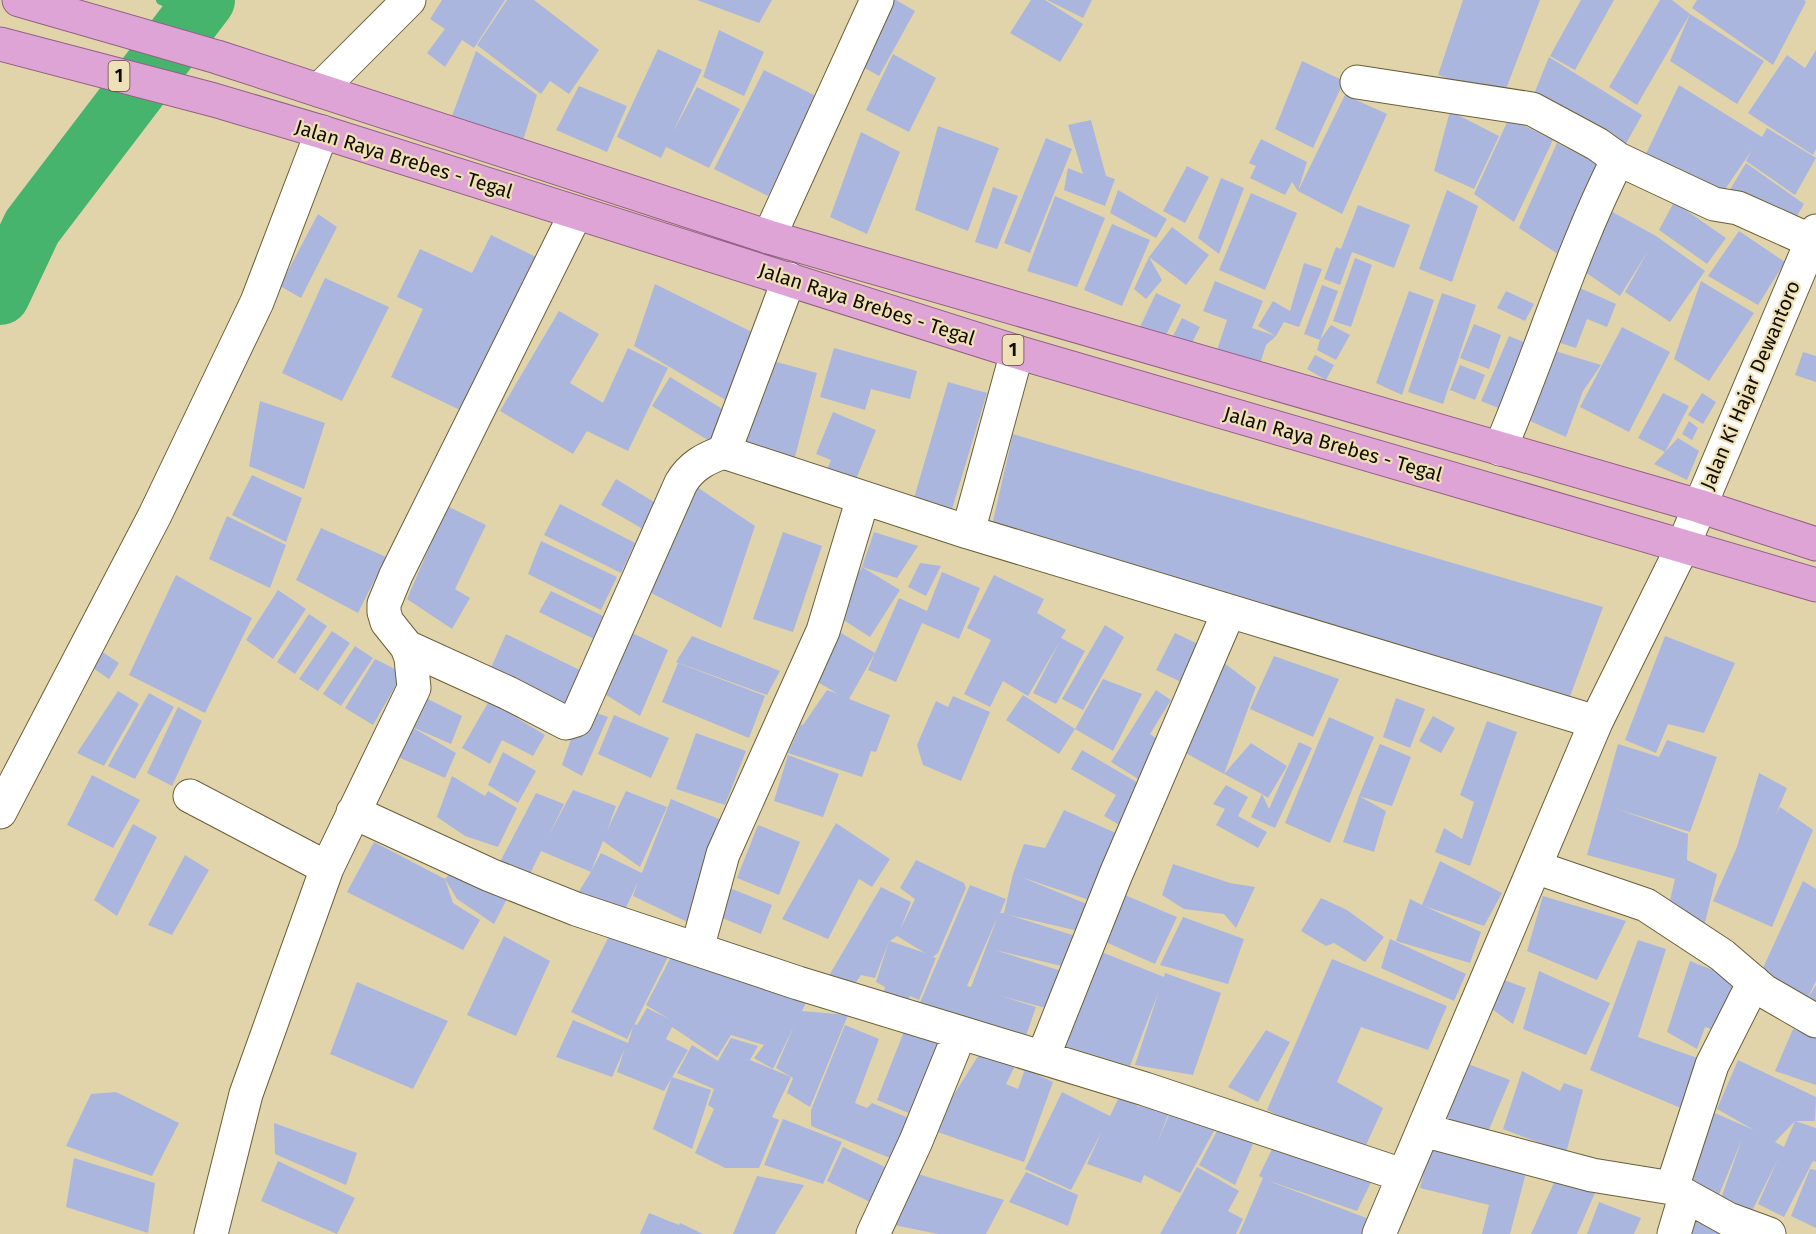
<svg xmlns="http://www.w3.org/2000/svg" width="1816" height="1234" font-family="'Fira Sans',sans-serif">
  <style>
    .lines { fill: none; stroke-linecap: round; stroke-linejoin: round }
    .stream { stroke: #47b46d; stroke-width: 10 }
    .river { stroke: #47b46d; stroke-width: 60 }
    .building { fill: #aab6dd; fill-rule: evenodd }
    .minor-casing { stroke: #6b5f38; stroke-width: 35 }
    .trunk-casing { stroke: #926185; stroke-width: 35 }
    .minor { stroke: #fff; stroke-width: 33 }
    .trunk { stroke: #dfa4d6; stroke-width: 33 }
    .labels { text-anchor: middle; stroke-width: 4.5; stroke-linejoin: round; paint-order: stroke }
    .shield { fill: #efe1b7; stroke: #544d38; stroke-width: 1.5 }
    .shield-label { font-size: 18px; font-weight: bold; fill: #120d01 }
    .street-label { font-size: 20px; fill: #120d01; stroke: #efe1b7 }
  </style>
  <rect width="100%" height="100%" fill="#e2d4aa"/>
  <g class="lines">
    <path class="stream" d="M161,0L194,14"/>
    <path class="river" d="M0,295L32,227L205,0"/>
  </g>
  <path class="building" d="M442,0H505L474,48L462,40L445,67L427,53L445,29L430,19Z
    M507,0H534L599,50L569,94L550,81L541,94L477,45Z
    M697,0H772L759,23Z
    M885,0H896L915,11L879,76L852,61Z
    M1031,0H1045L1083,24L1060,62L1010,33Z
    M1047,0H1092L1083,18Z
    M1463,0H1540L1503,97L1438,75Z
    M1581,0H1614L1575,70L1550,56Z
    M1660,0H1672L1690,14L1637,105L1609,87Z
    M1697,0H1804L1806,2L1773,65L1692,8Z
    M1690,14L1764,61L1737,104L1670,61Z
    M719,30L764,52L744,96L703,77Z
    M658,49L702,70L673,132L697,87L740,109L709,168L666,147L661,158L617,137Z
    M1816,50V149L1813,155L1748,113L1787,55L1805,68Z
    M476,51L537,95L522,144L452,116Z
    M893,54L936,78L909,132L866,110Z
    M1549,57L1642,115L1620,154L1532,99Z
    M1302,61L1344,81L1313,148L1275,129Z
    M764,70L818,97L768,196L714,169Z
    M1679,85L1762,137L1767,128L1816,158L1795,195L1746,161L1752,150L1717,201L1643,160Z
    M579,86L627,106L607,152L556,130Z
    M1345,95L1387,114L1342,214L1298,191Z
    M1450,111L1499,136L1474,189L1434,171Z
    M1509,118L1553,140L1514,222L1474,194Z
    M1091,120L1106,176L1115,179L1105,206L1064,190L1068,168L1083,174L1068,125Z
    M938,126L999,148L968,231L915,210Z
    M861,132L900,152L867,234L830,217Z
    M1046,138L1072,149L1030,253L1004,243Z
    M1261,139L1307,162L1298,191L1292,182L1285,195L1250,178L1256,166L1249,163Z
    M1557,143L1606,168L1568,261L1519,228Z
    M1746,163L1804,204L1791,226L1728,193Z
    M1187,166L1209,177L1185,223L1163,211Z
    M1221,178L1244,188L1219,254L1198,238Z
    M993,187L1018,196L997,249L975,242Z
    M1118,190L1167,219L1156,238L1110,213Z
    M1447,190L1478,206L1452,282L1419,269Z
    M1251,193L1297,213L1265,290L1219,270Z
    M1055,196L1105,218L1077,287L1027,271Z
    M1674,202L1726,238L1707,264L1659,230Z
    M1598,204L1656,236L1705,271L1670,322L1625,292L1648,251L1620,296L1572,263Z
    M1358,205L1410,225L1394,268L1352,252L1340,285L1324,279L1336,247L1341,249Z
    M318,214L337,227L301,298L280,286Z
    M1112,224L1150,240L1122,306L1084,290Z
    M1172,227L1209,255L1186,285L1149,257Z
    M1739,231L1785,262L1758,305L1708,276Z
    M491,235L536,257L462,411L391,377L423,309L397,297L420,249L472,273Z
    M1149,257L1162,280L1146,299L1134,289Z
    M1355,258L1372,265L1351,327L1333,321Z
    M1304,263L1322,269L1299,327L1284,322L1276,336L1266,345L1260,364L1217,350L1227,320L1203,311L1215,281L1263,301L1252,328L1276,336L1258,326L1273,301L1290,311Z
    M325,278L389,307L342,401L282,373Z
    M1701,281L1754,313L1709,381L1674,359Z
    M655,284L760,336L734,405L634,346Z
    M1571,284L1616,304L1607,327L1587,319L1576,348L1551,340Z
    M1322,285L1338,291L1320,340L1331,325L1350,335L1336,360L1317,350L1320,340L1304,334Z
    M1409,291L1434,300L1402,395L1376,383Z
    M1506,291L1534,304L1525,321L1497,308Z
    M1156,293L1181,305L1164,339L1140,327Z
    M1442,293L1476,305L1443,404L1408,392Z
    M559,311L599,334L570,383L603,403L628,348L668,368L628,451L587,431L573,454L500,411Z
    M1182,318L1200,327L1190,347L1172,338Z
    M1474,324L1501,335L1489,369L1460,358Z
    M1622,327L1670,352L1629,432L1580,407Z
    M1509,336L1538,348L1511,413L1481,401Z
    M834,348L917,371L910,399L871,389L865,410L820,397Z
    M1555,351L1601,365L1583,391L1566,437L1530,421Z
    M1803,352L1816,356V382L1795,375Z
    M1315,355L1334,365L1326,380L1307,369Z
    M766,359L817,373L792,468L741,454Z
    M1460,365L1485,375L1475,400L1450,390Z
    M670,377L729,413L711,442L652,406Z
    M948,382L987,393L952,509L914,498Z
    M1663,393L1689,406L1665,452L1678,438L1699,451L1687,480L1654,464L1665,452L1638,438Z
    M1702,393L1716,402L1703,424L1688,415Z
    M260,401L325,423L304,489L249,466Z
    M833,412L876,430L852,489L824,477L831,460L816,454Z
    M1689,421L1698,428L1692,440L1682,434Z
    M1013,434L1603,607L1565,710L990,534Z
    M252,475L302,498L286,542L232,515Z
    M616,479L664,508L650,533L601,505Z
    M691,483L755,526L721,628L647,591Z
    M560,504L635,543L621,573L544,535Z
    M447,506L486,525L455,589L470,598L452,629L407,599Z
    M227,516L286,545L270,588L209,559Z
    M321,528L386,557L358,613L296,580Z
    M783,532L822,546L793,632L753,619Z
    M874,532L918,546L897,578L862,567L900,590L870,637L834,614L862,567Z
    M541,541L617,577L601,610L528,574Z
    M920,563L941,566L926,596L908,587Z
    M942,572L980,588L959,639L922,623L896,682L868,670L875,653L849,699L890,715L876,752L871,751L862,777L788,753L801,724L803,725L827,690L838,694L809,677L836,630L875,653L899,598L927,611Z
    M176,575L252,618L205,713L129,675Z
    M994,575L1044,599L1037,613L1066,630L1061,638L1085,651L1056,704L1033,693L1060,641L1028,696L1003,681L990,707L964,694L991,640L967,628Z
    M278,590L306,609L273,659L246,640Z
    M551,591L603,616L594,639L539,612Z
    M309,614L327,626L295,674L277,662Z
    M1105,625L1124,637L1083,710L1062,699Z
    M332,631L350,643L318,691L299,679Z
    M630,632L668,650L640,716L603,693Z
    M1175,633L1204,647L1185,684L1156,670Z
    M506,634L590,675L570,718L490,670Z
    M692,636L780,671L767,695L676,662Z
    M1665,636L1735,663L1704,733L1668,724L1656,753L1625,740Z
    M355,646L373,658L341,706L323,694Z
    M101,651L119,663L109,679L90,666Z
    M1274,656L1339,679L1313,737L1250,709Z
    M375,659L403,673L373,725L345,708Z
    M678,663L765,696L749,738L662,702Z
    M1224,663L1256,687L1224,774L1180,750Z
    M1103,679L1142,694L1113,751L1075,729Z
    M1156,690L1171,700L1150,734L1166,745L1143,782L1111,762Z
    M118,691L139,704L104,766L77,753Z
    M149,693L174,707L135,779L108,766Z
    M1023,695L1075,729L1059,754L1006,720Z
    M953,696L990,712L961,781L923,765L917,745L936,701L948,707Z
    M424,697L462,716L451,744L410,726Z
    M1396,698L1425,709L1410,748L1383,737Z
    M489,701L545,735L533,756L502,740L490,764L462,748Z
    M178,707L202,721L172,786L147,773Z
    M582,708L608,717L582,776L562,765Z
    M614,715L669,738L651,778L598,754Z
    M1433,716L1455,728L1441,753L1419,741Z
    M1329,717L1374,737L1330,843L1285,823Z
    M1487,721L1517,732L1470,866L1435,852L1444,828L1462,839L1474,802L1460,795Z
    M410,726L456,753L445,778L396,756Z
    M696,733L746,751L725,805L676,789Z
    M1667,740L1717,757L1690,832L1614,808L1688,834L1687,860L1717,874L1703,931L1666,917L1675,879L1587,855L1618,744L1659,757Z
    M1299,742L1312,748L1275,828L1251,817L1262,794L1224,774L1251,743L1287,766L1268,798L1262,794L1269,809Z
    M1380,744L1411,757L1392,806L1359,796L1386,811L1374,852L1343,842L1359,796Z
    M1082,750L1145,787L1121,826L1104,816L1116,795L1071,769Z
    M503,752L536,771L518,803L488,785Z
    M788,755L839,774L823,817L774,801Z
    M1759,773L1787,788L1776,814L1780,807L1813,830L1772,927L1713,901L1737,847Z
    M92,775L140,800L113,848L67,825Z
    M452,776L485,796L488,791L517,808L498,847L465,836L437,817Z
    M1226,785L1248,797L1238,816L1267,832L1258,848L1216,825L1225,809L1213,804Z
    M573,790L616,806L607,831L626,791L667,807L640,867L603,841L591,871L601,853L642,873L671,799L726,822L698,927L633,896L638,882L621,918L578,893L591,872L541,851L530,874L500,862L536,793L564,804L549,835Z
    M1064,810L1127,838L1095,902L1021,877L1094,907L1083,932L1009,915L1082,938L1074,969L995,950L1074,975L1057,1011L998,995L1036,1007L1023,1044L919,1005L970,885L1006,899L1000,913H1004L1013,874L1024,844L1045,848ZM998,916L971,987L967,986Z
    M836,823L890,859L872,887L859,879L828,939L782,919Z
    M133,824L157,837L117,916L94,900Z
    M758,825L800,842L779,895L737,878Z
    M374,842L445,879L453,903L480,920L463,950L347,892Z
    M185,855L209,870L172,935L148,925Z
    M916,860L964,883L966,888L938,953L933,957L936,958L919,1000L910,996L905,1007L882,998L885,987L876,982L889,941L875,978L861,975L849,992L827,979L881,887L911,902L900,930L915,899L900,888ZM897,936L925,953L890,941Z
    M1440,861L1502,893L1484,926L1424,906L1481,932L1470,963L1396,941L1410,899L1422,905Z
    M1173,864L1230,883L1255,887L1236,928L1224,914L1184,909L1162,895Z
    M454,869L508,897L494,924L457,899L445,879Z
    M1803,881L1816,889V981L1806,1001L1816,985V1010L1756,983Z
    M727,887L772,905L761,934L715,915Z
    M1120,893L1177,917L1155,964L1099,939Z
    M1543,896L1626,921L1597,980L1527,951Z
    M1321,898L1347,910L1384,937L1365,962L1334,943L1326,946L1301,931Z
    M1183,917L1244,939L1228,984L1160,965Z
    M613,928L670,953L627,1039L571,1012Z
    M504,936L550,961L516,1036L467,1015Z
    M1390,939L1466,974L1454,1001L1381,968Z
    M1638,940L1666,949L1638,1037L1706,1061L1688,1111L1590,1070Z
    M1099,951L1164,977L1165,973L1221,993L1193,1075L1135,1065L1159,991L1130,1066L1057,1044Z
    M673,953L693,967L697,957L809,996L802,1011L848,1015L810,1107L787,1093L793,1078L776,1068L794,1026L773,1069L754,1058L764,1045L731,1035L717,1057L672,1027L666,1039L688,1050L664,1091L617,1072L625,1048L612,1077L556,1057L573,1020L628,1043L634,1024L637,1025L647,1008L669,1019L646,1005Z
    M1332,959L1447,1006L1428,1050L1361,1027L1337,1082L1383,1108L1362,1154L1267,1110Z
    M1690,961L1748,984L1725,1033L1705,1027L1697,1049L1667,1032Z
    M1539,971L1610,1003L1586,1055L1523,1029Z
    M1498,978L1526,988L1513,1024L1486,1005Z
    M357,982L448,1021L413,1089L330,1054Z
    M845,1025L879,1039L855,1103L867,1108L872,1103L911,1119L895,1160L811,1126V1110Z
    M905,1029L948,1043L916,1116L877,1100Z
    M1793,1029L1816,1038V1085L1775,1071Z
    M1266,1030L1290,1042L1258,1102L1228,1087Z
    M731,1038L758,1046L750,1060L791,1077L772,1117L779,1120L759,1168H725L695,1153L714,1109L708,1105L714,1089L677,1073L692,1045L718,1061Z
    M983,1048L1019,1058L1006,1084L1018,1089L1025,1069L1053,1082L1024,1162L932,1130Z
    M1738,1060L1816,1097L1815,1121H1795L1816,1128V1162L1813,1161L1784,1217L1758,1204L1778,1159L1750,1215L1719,1204L1742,1139L1716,1202L1686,1187L1710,1111L1754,1130L1717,1109ZM1795,1121L1784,1147L1775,1142Z
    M1463,1062L1510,1080L1485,1139L1438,1121Z
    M1522,1071L1560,1091L1564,1083L1583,1090L1566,1153L1503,1129Z
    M672,1077L711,1090L692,1149L653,1129Z
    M116,1092L179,1123L152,1176L66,1146L91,1094Z
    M1062,1092L1110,1116L1121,1093L1139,1107L1145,1098L1168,1115L1156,1146L1174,1103L1221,1118L1180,1193L1144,1175L1141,1183L1087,1164L1102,1131L1071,1190L1025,1169Z
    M1224,1118L1240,1136L1253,1144L1235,1185L1199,1165Z
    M783,1119L842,1142L823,1184L764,1165Z
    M274,1123L357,1153L346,1185L275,1154Z
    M1278,1137L1377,1170L1357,1211L1269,1181L1369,1219L1362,1234H1239L1263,1178L1259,1176Z
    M1431,1144L1527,1169L1510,1234H1482L1489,1205L1420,1188Z
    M843,1147L887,1168L870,1202L827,1181Z
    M74,1158L155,1183L148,1233L66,1207Z
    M278,1161L355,1198L337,1234L261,1201Z
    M1197,1167L1239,1191L1228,1211L1243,1219L1236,1234H1160Z
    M1810,1169L1816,1170V1228L1791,1216Z
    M1026,1172L1078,1195L1068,1226L1009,1202Z
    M918,1174L1004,1200L986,1234H938L894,1225Z
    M757,1176L804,1185L775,1234H733Z
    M1557,1176L1595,1193L1577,1234H1531Z
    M1599,1202L1641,1218L1634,1234H1587Z
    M1691,1211L1751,1234H1684Z
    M649,1213L679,1225L680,1223L703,1234H640Z"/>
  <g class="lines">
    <defs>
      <path id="minor" d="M1357,82L1532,109L1597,144L1618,159L1714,204L1738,208L1816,243
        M319,90L409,0
        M769,237L877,0
        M1500,449C1541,353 1571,252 1618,159
        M724,452L789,279
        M968,532L1017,352
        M407,647L508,693L566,723L576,720L681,483C691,466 706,458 724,452L968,532L1596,722
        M190,796L327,868
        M0,812L155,515L257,302L322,132
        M353,812L490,875L576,909L798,983L1145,1089L1402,1175
        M1535,867L1646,905L1722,955L1764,991L1816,1021
        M697,949L723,854L823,631L863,498
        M1043,1057L1116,874L1229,611
        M1423,1130L1592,1175L1672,1188L1728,1219L1769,1234
        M1672,1188L1712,1065L1754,982
        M211,1234L246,1094L327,868L414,688L411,658L407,647L387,622L384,612V604L396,575L576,213
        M873,1234L916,1141L960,1033
        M1379,1234L1596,722L1683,546L1816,231
        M1674,1234L1685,1197"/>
      <path id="trunk" d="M19,0L217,57L769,237L1699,506L1816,544
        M0,44L214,100L322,132L1017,352L1816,585"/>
    </defs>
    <use href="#minor" class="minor-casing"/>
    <use href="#trunk" class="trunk-casing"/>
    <use href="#minor" class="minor"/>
    <use href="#trunk" class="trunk"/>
  </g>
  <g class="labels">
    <g class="shield">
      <rect x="108.5" y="61" width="21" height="30" rx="4.5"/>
      <rect x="1002.5" y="335" width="21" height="30" rx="4.5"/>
    </g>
    <g class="shield-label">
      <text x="119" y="82">1</text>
      <text x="1013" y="356">1</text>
    </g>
    <g class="street-label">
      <text transform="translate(404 159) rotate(17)" y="7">Jalan Raya Brebes - Tegal</text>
      <text transform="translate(867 304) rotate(18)" y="7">Jalan Raya Brebes - Tegal</text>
      <text transform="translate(1750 385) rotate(-67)" y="7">Jalan Ki Hajar Dewantoro</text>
      <text transform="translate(1333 444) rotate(16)" y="7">Jalan Raya Brebes - Tegal</text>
    </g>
  </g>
</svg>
